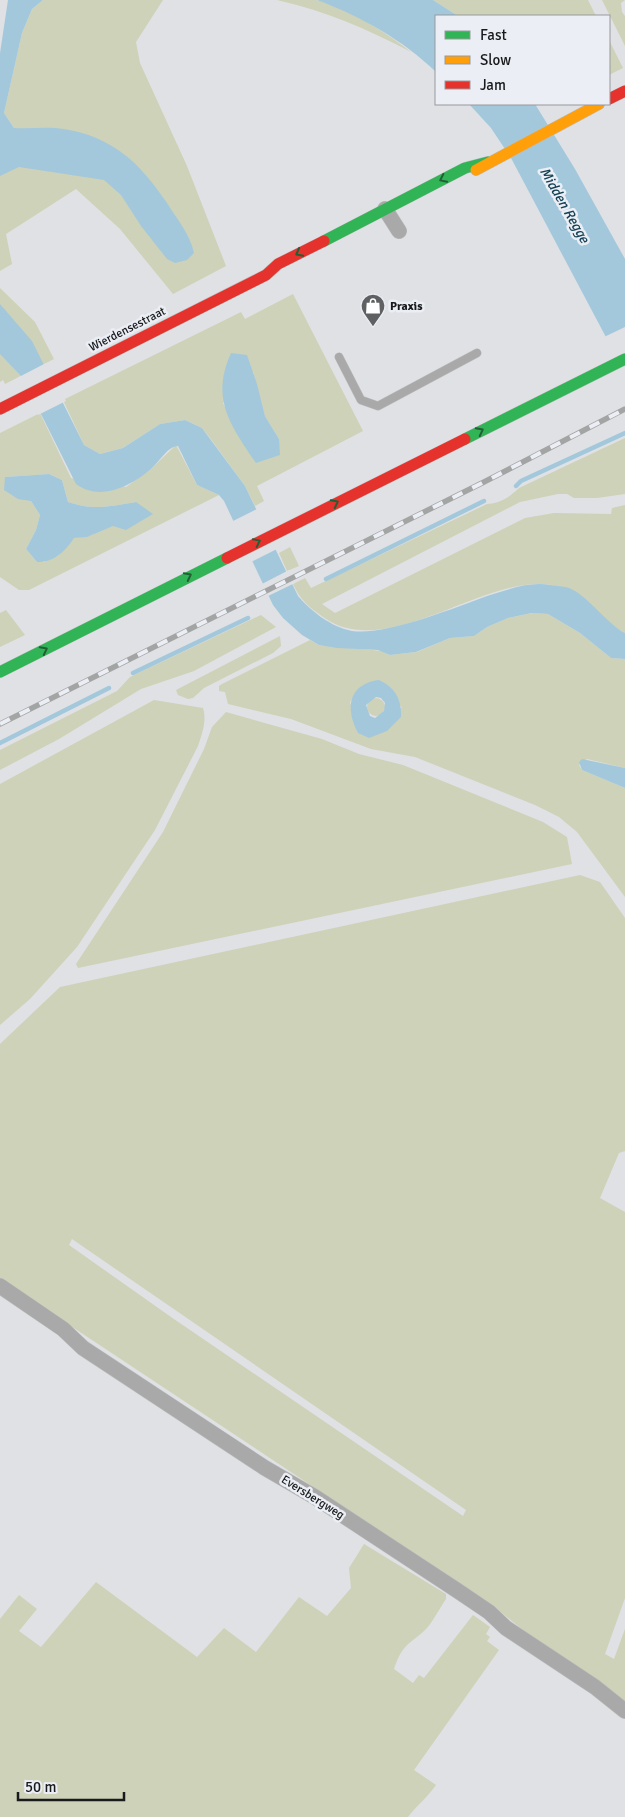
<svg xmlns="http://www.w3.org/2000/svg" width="625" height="1817" font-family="Signika,sans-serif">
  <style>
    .green { fill: #ced2b8; fill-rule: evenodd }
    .water { fill: #a3c8dc; fill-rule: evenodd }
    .pier { fill: #dfe1e4 }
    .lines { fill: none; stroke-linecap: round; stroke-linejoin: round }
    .stream { stroke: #a3c8dc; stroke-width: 4.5 }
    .lane-casing { stroke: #bcbdbf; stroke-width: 9 }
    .street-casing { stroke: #bcbdbf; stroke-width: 16 }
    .fast-casing { stroke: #bcbdbf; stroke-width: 12 }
    .slow-casing { stroke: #bcbdbf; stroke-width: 12 }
    .jam-casing { stroke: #bcbdbf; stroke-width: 12 }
    .lane { stroke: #a8a9a8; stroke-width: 8 }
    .street { stroke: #a8a9a8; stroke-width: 15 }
    .fast { stroke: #30b455; stroke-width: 11 }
    .slow { stroke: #ff9f0a; stroke-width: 11 }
    .jam { stroke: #e5322d; stroke-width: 11 }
    .rail-casing { stroke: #a3a4a4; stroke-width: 5.5 }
    .rail { stroke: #ebeef4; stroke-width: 4; stroke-dasharray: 11; stroke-linecap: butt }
    .oneway { stroke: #235f35 }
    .labels { text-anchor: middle; stroke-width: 5; stroke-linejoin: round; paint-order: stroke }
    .poi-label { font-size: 12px; font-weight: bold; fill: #181a1b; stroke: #ebeef4; text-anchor: start }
    .street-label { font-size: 12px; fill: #181a1b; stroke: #ebeef4 }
    .water-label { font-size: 14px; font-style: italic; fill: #144154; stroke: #ebeef4 }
  </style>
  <rect width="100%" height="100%" fill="#dfe1e4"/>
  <path class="green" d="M43,0H163L136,42L140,63L187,166L226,266L173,294L120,229L76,189L6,234L12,264L0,271V129L14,128L4,113L22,33L32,9Z
    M277,0C290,0 304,0 316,0C342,4 390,35 411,52C367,29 326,11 277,0Z
    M433,0H588L596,16H458Z
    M602,0H625L621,3L622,12L625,16V46Z
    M609,40L623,68L609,75Z
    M0,288L35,322L54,359L5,384L3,380L0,382Z
    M293,294L363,431L257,486L264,501L255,506L245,486L210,438L202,428L185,420L160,424L123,448L100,454L84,445L63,400L241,312L245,319ZM253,372L265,416L279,439L246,448L223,403Z
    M40,413L71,478L126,487L152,468L176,445L197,485L219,495L29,590H19L0,577V433ZM49,474L62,480L68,502C95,511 110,506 136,502L92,535L74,538L59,555L44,562H37L26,549L36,530L40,515L31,501L5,477Z
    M625,438V494L597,498H574L567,494H558L520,502L322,604L335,613L525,518L554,513L611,514L612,508L625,505V633C592,615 584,586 542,584C476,581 384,661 323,617C309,607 300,600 293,584L305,578L311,588L487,504C500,503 510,497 519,488Z
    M290,547L299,566L287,571L279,553Z
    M6,610L25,635L0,647V613Z
    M533,613L548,614L580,633L611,658L625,659V768L587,759L579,765L582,770L625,788V897L577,832L559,817L535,805L415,757L371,749L291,719L228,704L225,692L219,691V686L222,684L310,640L319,645L382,651L390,655L417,652L450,638L474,636L487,627L508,618ZM363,685L402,707L358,733L350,702Z
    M261,615L276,627L194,671L141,689L59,739L0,770V750L117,691L130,677Z
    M280,636L281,646L273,653L204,688L193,698L188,699L178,695L176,690Z
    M367 707a9 9 0 1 1 18 0a9 9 0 1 1-18 0Z
    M154,700L203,708C207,721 202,734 198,746L155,830L77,947L30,999L0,1025V784Z
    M226,712L322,739L359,754L403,765L543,822L567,837L572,864L78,968L76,964L163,832L204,749L212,727Z
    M580,875L600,882L625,918V1151L619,1153L600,1198L625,1212V1598L605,1654L614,1659L625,1629V1702L541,1644L493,1606L0,1279V1044L60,987ZM72,1239L466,1510L463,1516L171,1317L69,1245Z
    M364,1544L446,1594V1599C439,1609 432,1624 423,1632C406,1646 402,1646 394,1669L413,1683L419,1675L424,1678L473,1615L490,1627L486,1634L490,1637L487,1641L499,1650L414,1770L436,1785C427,1798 417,1805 408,1817H0V1619L19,1595L37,1609L19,1631L41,1647L96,1582L197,1657L224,1628L256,1652L299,1597L327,1616L351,1588L349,1568Z"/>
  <path class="water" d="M8,0H43L32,9L22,33L4,113L14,128C31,129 48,126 64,129C113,137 140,163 167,203C177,219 190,234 194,253L187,260L175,263L167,259L141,226L121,195L104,180L19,167L0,176V53Z
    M317,0H433L458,16H436V72C403,40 360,16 317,0Z
    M469,104H535L575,169L625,259V373L511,158L491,128Z
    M0,304L32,341L84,445L100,454L123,448L160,424L185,420L202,428L245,486L298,596C311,611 331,627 352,631C385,636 454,608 487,596C507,590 529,581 550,585C556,586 563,586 569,588C586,594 606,623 625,633V659L611,658L580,633L548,614L532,613L508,618L487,627L474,636L450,638L416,652L390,655L378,650L337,648L319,645L302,635L283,618L273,605L224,501L219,495L197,485L178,446C168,446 160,461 152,468C132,486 100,502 76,484L23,378L0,354Z
    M231,353L247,355L257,384L265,416L279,439L280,455L256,463C231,426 210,399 231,353Z
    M49,474L62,480L68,502C95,511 110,506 136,502L153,514L126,530L113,526L87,537L74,538C66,551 53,563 37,562L26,549L36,530L40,515L31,501L18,499L4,490L5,477Z
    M379,680C395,687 402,700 401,717L387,731L369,738L358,733C345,709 348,684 379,680ZM376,697L381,698L385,703L384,711L375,718L370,716L366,705Z
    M582,759L625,768V788L582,770L579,762Z"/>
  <path class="pier" d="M625,327V375L602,338Z
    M46,363L66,401L38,415L19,377Z
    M259,508L279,548L249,563L231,522Z
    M289,570L295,583L266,597L260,585Z"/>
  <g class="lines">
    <path class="stream" d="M516,486L521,481L625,433
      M326,579L484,501
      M133,673L248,618
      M0,743L109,688"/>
    <defs>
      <path id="lane" d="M339,357L361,400L378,406L477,353"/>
      <path id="street" d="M385,209L399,231
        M0,1286L63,1329L83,1348L265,1468L315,1497L458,1591L489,1612L506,1628L595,1687L625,1711"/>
      <path id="fast" d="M324,241L465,168L488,162
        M465,439L625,359
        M0,672L227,558"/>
      <path id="slow" d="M476,170L599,104"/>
      <path id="jam" d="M609,99L625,91
        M0,409L266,275L278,264L324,241
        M227,558L465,439"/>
    </defs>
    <use href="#lane" class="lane-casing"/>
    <use href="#street" class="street-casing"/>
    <use href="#fast" class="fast-casing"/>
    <use href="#slow" class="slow-casing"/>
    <use href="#jam" class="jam-casing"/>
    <use href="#lane" class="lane"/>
    <use href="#street" class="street"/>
    <use href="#fast" class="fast"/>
    <use href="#slow" class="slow"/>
    <use href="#jam" class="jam"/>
    <defs>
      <path id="rail" d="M0,724L484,482L625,409"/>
    </defs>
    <use href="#rail" class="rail-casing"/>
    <use href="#rail" class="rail"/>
  </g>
  <defs><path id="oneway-chevron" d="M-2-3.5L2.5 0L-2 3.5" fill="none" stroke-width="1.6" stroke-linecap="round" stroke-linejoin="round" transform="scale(1.25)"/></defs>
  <g class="oneway">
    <use href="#oneway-chevron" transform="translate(443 179) rotate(154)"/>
    <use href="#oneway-chevron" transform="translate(299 253) rotate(152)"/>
    <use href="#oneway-chevron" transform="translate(480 431) rotate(-27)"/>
    <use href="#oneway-chevron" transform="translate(335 503) rotate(-27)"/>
    <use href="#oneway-chevron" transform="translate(257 542) rotate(-26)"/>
    <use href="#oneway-chevron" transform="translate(188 576) rotate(-27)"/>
    <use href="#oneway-chevron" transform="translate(44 650) rotate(-27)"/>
  </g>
  <defs>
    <symbol id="shop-pin" viewBox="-11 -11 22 30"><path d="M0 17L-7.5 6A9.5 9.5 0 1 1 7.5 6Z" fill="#5e6061" stroke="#ebeef4"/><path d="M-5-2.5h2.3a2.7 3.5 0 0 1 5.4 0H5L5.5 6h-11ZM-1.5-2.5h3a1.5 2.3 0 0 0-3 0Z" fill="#fff"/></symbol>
  </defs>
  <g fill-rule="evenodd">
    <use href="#shop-pin" x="359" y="292" width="28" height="38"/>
  </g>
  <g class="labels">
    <g class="poi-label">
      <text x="390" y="310">Praxis</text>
    </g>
    <g class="street-label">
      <text transform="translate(127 329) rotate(-27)" y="4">Wierdensestraat</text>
      <text transform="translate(313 1497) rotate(32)" y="4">Eversbergweg</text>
    </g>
    <g class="water-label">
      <text transform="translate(565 205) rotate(60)" y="5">Midden Regge</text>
    </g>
  </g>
  <rect x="435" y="15" width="175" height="90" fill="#ebeef4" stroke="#97999d"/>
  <rect x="445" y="31" width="25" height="8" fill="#30b455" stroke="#97999d"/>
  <text x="480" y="40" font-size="15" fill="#181a1b">Fast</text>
  <rect x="445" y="56" width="25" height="8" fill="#ff9f0a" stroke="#97999d"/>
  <text x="480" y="65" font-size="15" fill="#181a1b">Slow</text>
  <rect x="445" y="81" width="25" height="8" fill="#e5322d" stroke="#97999d"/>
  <text x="480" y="90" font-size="15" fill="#181a1b">Jam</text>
  <path d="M18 1792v8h106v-8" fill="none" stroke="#181a1b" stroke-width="2.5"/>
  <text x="25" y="1792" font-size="15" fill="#181a1b" stroke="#ebeef4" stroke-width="4" paint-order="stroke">50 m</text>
</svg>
